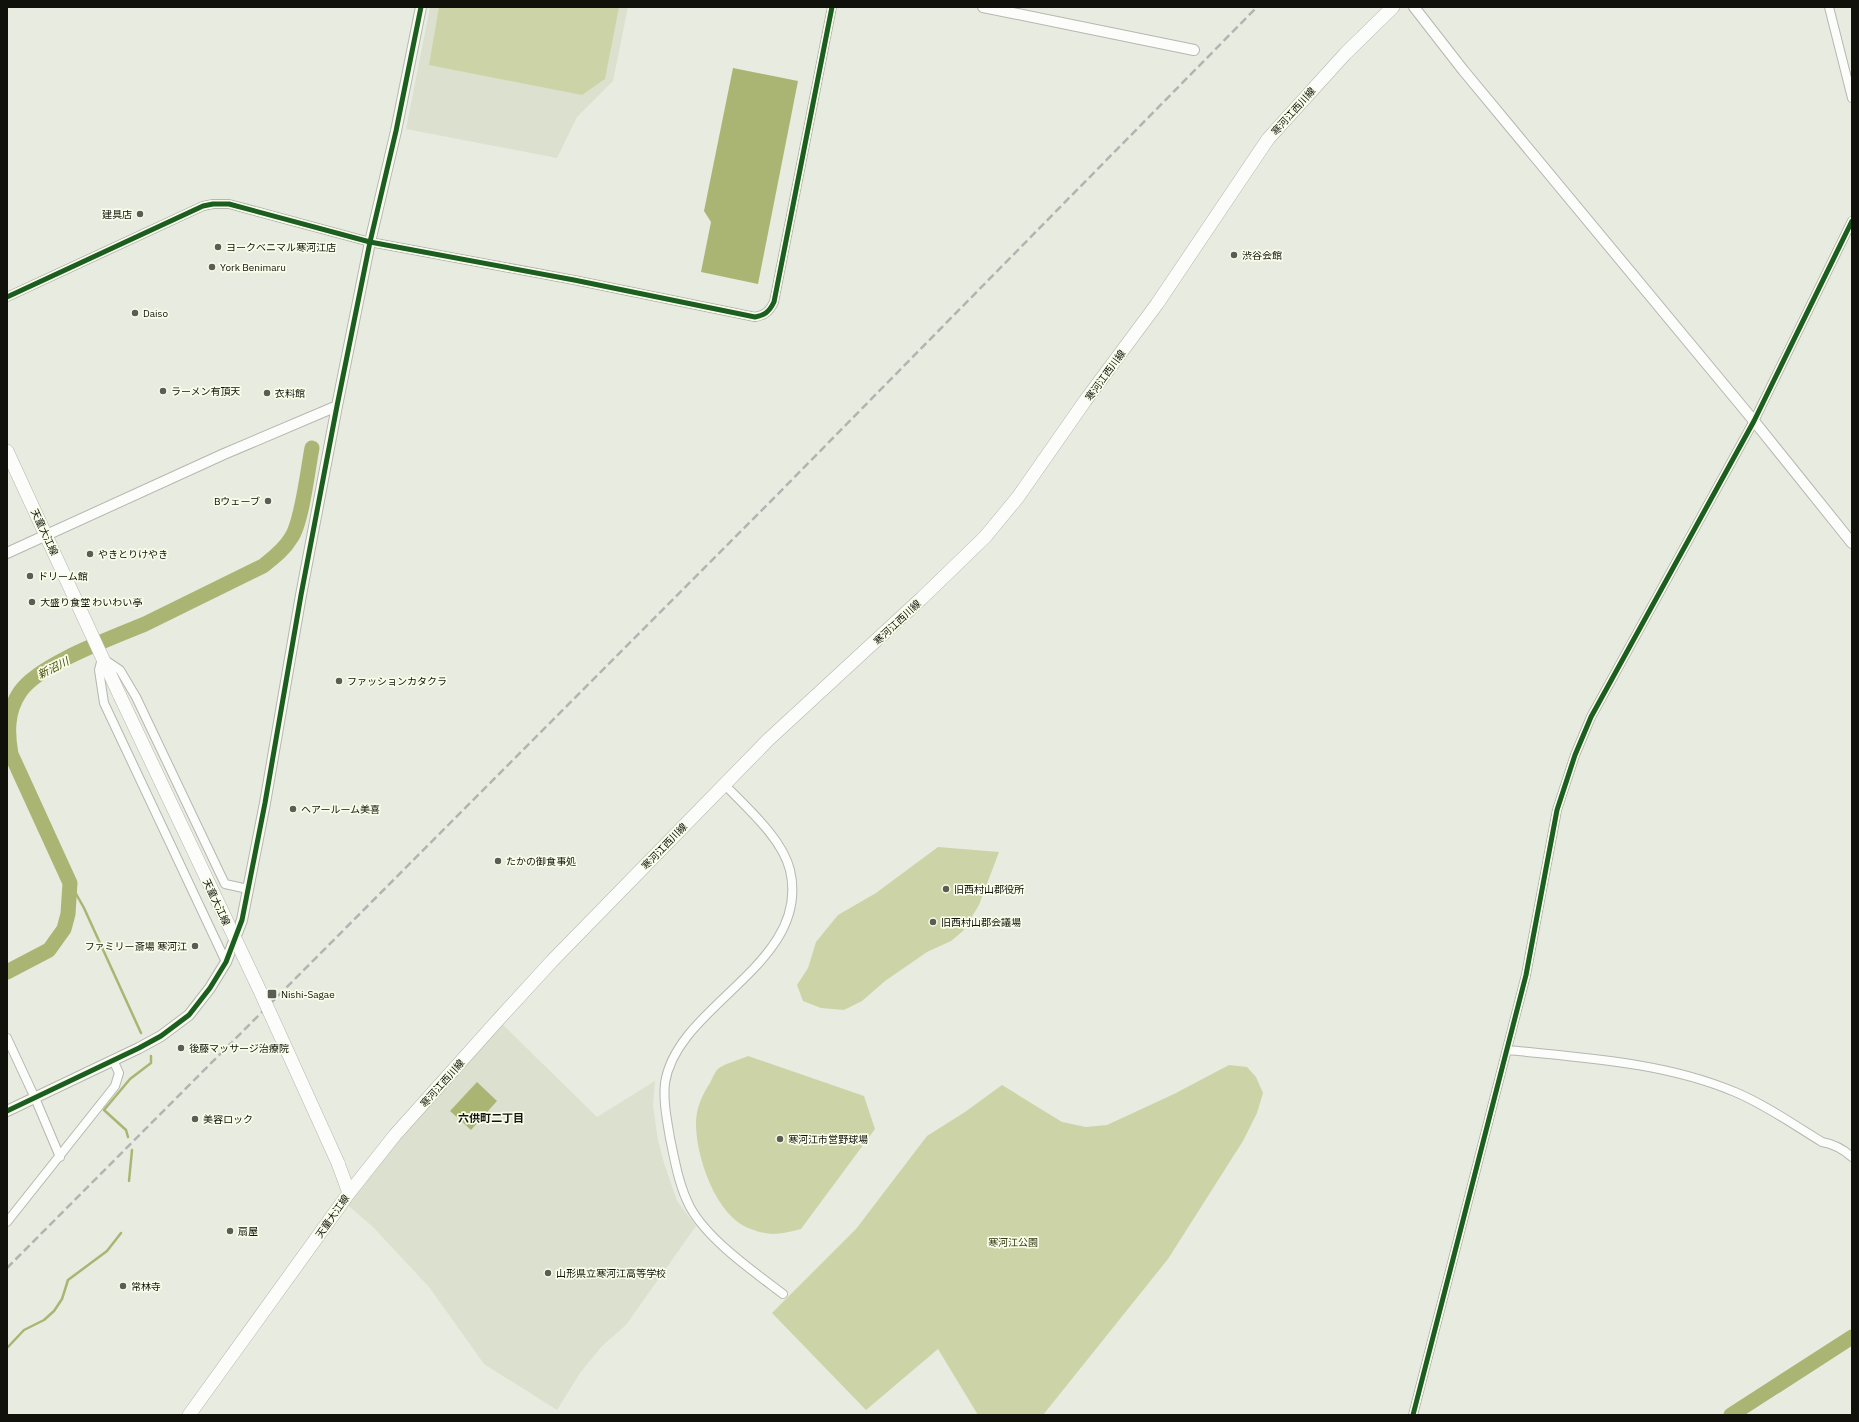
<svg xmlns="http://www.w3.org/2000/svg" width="1859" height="1422" font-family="'IBM Plex Sans','Noto Sans JP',sans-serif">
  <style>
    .built { fill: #dce0ce }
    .green { fill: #ccd4a7 }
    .water { fill: #abb573 }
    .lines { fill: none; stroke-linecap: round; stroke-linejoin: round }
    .stream { stroke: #abb573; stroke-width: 2.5 }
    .river { stroke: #abb573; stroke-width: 15 }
    .minor-casing { stroke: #b5b7b0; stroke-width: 10 }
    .tertiary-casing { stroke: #b5b7b0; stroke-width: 12 }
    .primary-casing { stroke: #b5b7b0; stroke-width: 14 }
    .minor { stroke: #fcfcfa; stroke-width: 8 }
    .tertiary { stroke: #fcfcfa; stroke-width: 10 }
    .primary { stroke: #fcfcfa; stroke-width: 13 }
    .rail { stroke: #b3b4b1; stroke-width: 2.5; stroke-dasharray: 8 4; stroke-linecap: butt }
    .primary-bridge-casing { stroke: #b5b7b0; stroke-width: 14; stroke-linecap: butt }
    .primary-bridge { stroke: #fcfcfa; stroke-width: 13 }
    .cycleway-casing { stroke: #f8fce9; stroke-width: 8 }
    .cycleway { stroke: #1b5e20; stroke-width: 5 }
    .poi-dot { fill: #5b5d55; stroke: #f8fce9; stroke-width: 1.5 }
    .labels { text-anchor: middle; stroke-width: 3.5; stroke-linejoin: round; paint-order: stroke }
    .street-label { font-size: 10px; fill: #0f110a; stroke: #f8fce9 }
    .poi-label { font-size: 10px; fill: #0f110a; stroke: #f8fce9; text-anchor: start }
    .park-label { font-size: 10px; fill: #333812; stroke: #f8fce9 }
    .water-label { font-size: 11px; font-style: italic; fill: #434b04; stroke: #f8fce9 }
    .neighbourhood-label { font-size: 11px; font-weight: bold; fill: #0f110a; stroke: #f8fce9 }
  </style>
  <rect width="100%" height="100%" fill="#e8ebe0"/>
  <path class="built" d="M430,7H628L613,81L577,117L557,158L406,129Z
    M498,1020L597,1117L655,1081L653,1106L658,1140L664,1163L677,1201L696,1226L626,1325L602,1346L580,1373L557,1410L484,1364L429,1287L373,1227L344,1202Z"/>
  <path class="green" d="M439,7H619L605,79L582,95L429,65Z
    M938,847L999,852L979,905L963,931L951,941L927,952L885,981L862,1001L844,1010L821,1008L803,1001L797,985L808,968L816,942L838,915L876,893Z
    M748,1056L864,1096L875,1129L801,1229C781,1234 771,1237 751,1229C716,1217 696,1157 696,1123C696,1109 702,1095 710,1083C712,1079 715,1071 719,1068C727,1063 739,1060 748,1056Z
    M1229,1065L1247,1067L1256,1077L1263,1093L1257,1113L1243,1141L1168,1259L1043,1415H978L938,1349L866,1410L772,1313L856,1229L927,1136L965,1112L1002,1085L1062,1122L1086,1127L1107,1125L1174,1094Z"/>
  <path class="water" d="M733,68L798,81L758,284L701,272L711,222L704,211Z
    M477,1082L497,1101L471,1130L450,1111Z"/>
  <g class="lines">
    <path class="stream" d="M70,883L84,908L141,1033
      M128,1137L126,1130L104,1110L130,1079L151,1063V1056
      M129,1181L132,1150
      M7,1348L24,1330L44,1320L54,1311L62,1299L68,1280L107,1251L121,1233"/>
    <path class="river" d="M7,972L49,950L64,929L68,914L70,883L11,754C7,732 7,711 20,692C39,664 112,638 145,624C184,605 223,586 263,566C273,558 284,550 291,538C302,523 308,468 312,448
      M1731,1415L1852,1337"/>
    <defs>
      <path id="minor" d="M1829,7L1852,98
        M7,297L203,206L213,204H229L370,242L574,280L755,317C765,315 769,312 774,302L832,7
        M724,784C747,808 782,838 790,870C812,964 677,1004 665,1083C663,1101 667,1120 670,1138C675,1162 679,1186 690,1207C708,1240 753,1271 783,1294
        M226,962L104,703L99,670L102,658L120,670L136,697L225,884L248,889
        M7,1038L35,1098L60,1157
        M1508,1050C1584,1058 1664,1062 1735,1092C1766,1105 1794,1125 1822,1142C1834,1144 1843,1149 1852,1157
        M7,1222L115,1086L119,1073L113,1060
        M1413,1415L1526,975L1557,810L1575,755L1591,717L1754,421L1852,221"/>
      <path id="tertiary" d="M983,7L1194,50
        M1414,7L1463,70L1754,421L1852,543
        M7,553L224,454L337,406
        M7,1111L139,1048L161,1036L189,1015L210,988L226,962L242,920L265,803L301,595L337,406L370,242L396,131L421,7"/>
      <path id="primary" d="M7,451L120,696
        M338,1163L349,1193
        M189,1415L349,1193L395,1135L498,1020L552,961L768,740L922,598L985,537L1018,497L1085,401L1157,304L1268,139L1345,54L1393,7"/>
    </defs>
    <use href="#minor" class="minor-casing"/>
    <use href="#tertiary" class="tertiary-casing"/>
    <use href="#primary" class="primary-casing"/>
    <use href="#minor" class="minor"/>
    <use href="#tertiary" class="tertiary"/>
    <use href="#primary" class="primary"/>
    <path class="rail" d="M7,1268L770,502L1257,7"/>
    <defs>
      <path id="primary-bridge" d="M120,696L260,991L338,1163"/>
    </defs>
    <use href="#primary-bridge" class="primary-bridge-casing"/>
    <use href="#primary-bridge" class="primary-bridge"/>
    <defs>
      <path id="cycleway" d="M7,297L203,206L213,204H229L370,242L574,280L755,317C765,315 769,312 774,302L832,7
        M7,1111L139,1048L161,1036L189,1015L210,988L226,962L242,920L265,803L301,595L337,406L370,242L396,131L421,7
        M1413,1415L1526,975L1557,810L1575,755L1591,717L1754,421L1852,221"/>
    </defs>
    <use href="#cycleway" class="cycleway-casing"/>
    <use href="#cycleway" class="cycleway"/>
  </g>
  <g class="poi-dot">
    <circle cx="140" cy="214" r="4"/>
    <circle cx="218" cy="247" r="4"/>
    <circle cx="1234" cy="255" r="4"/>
    <circle cx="212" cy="267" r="4"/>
    <circle cx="135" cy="313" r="4"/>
    <circle cx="163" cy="391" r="4"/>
    <circle cx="267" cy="393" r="4"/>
    <circle cx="268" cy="501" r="4"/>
    <circle cx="90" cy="554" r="4"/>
    <circle cx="30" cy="576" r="4"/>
    <circle cx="32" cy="602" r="4"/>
    <circle cx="339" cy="681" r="4"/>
    <circle cx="293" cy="809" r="4"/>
    <circle cx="498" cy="861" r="4"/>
    <circle cx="946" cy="889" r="4"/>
    <circle cx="933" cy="922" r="4"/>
    <circle cx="195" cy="946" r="4"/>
    <rect x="267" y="989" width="10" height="10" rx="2"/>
    <circle cx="181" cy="1048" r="4"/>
    <circle cx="195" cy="1119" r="4"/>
    <circle cx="780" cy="1139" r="4"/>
    <circle cx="230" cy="1231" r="4"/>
    <circle cx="548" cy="1273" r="4"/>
    <circle cx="123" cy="1286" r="4"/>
  </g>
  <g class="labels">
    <g class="street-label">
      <text transform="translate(1293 111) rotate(-48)" y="4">寒河江西川線</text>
      <text transform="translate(1105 375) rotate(-54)" y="4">寒河江西川線</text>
      <text transform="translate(45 532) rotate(65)" y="4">天童大江線</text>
      <text transform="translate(897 622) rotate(-43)" y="4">寒河江西川線</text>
      <text transform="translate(664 846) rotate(-46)" y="4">寒河江西川線</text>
      <text transform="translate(217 902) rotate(65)" y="4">天童大江線</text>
      <text transform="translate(442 1083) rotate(-48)" y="4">寒河江西川線</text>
      <text transform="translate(332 1216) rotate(-55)" y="4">天童大江線</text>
    </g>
    <g class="poi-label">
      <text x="132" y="218" text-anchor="end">建具店</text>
      <text x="226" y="251">ヨークベニマル寒河江店</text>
      <text x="1242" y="259">渋谷会館</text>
      <text x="220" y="271">York Benimaru</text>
      <text x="143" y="317">Daiso</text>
      <text x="171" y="395">ラーメン有頂天</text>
      <text x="275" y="397">衣料館</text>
      <text x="260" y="505" text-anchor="end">Bウェーブ</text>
      <text x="98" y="558">やきとりけやき</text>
      <text x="38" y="580">ドリーム館</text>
      <text x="40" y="606">大盛り食堂 わいわい亭</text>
      <text x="347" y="685">ファッションカタクラ</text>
      <text x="301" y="813">ヘアールーム美喜</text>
      <text x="506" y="865">たかの御食事処</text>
      <text x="954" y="893">旧西村山郡役所</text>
      <text x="941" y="926">旧西村山郡会議場</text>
      <text x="187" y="950" text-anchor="end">ファミリー斎場 寒河江</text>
      <text x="281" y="998">Nishi-Sagae</text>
      <text x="189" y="1052">後藤マッサージ治療院</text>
      <text x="203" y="1123">美容ロック</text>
      <text x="788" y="1143">寒河江市営野球場</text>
      <text x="238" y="1235">扇屋</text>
      <text x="556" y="1277">山形県立寒河江高等学校</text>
      <text x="131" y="1290">常林寺</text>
    </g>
    <g class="park-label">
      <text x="1013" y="1246">寒河江公園</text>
    </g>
    <g class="water-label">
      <text transform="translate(53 668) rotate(-27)" y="4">新沼川</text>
    </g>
    <g class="neighbourhood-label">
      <text x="491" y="1122">六供町二丁目</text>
    </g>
  </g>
  <rect width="1859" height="1422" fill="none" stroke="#0f110a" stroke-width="16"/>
</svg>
